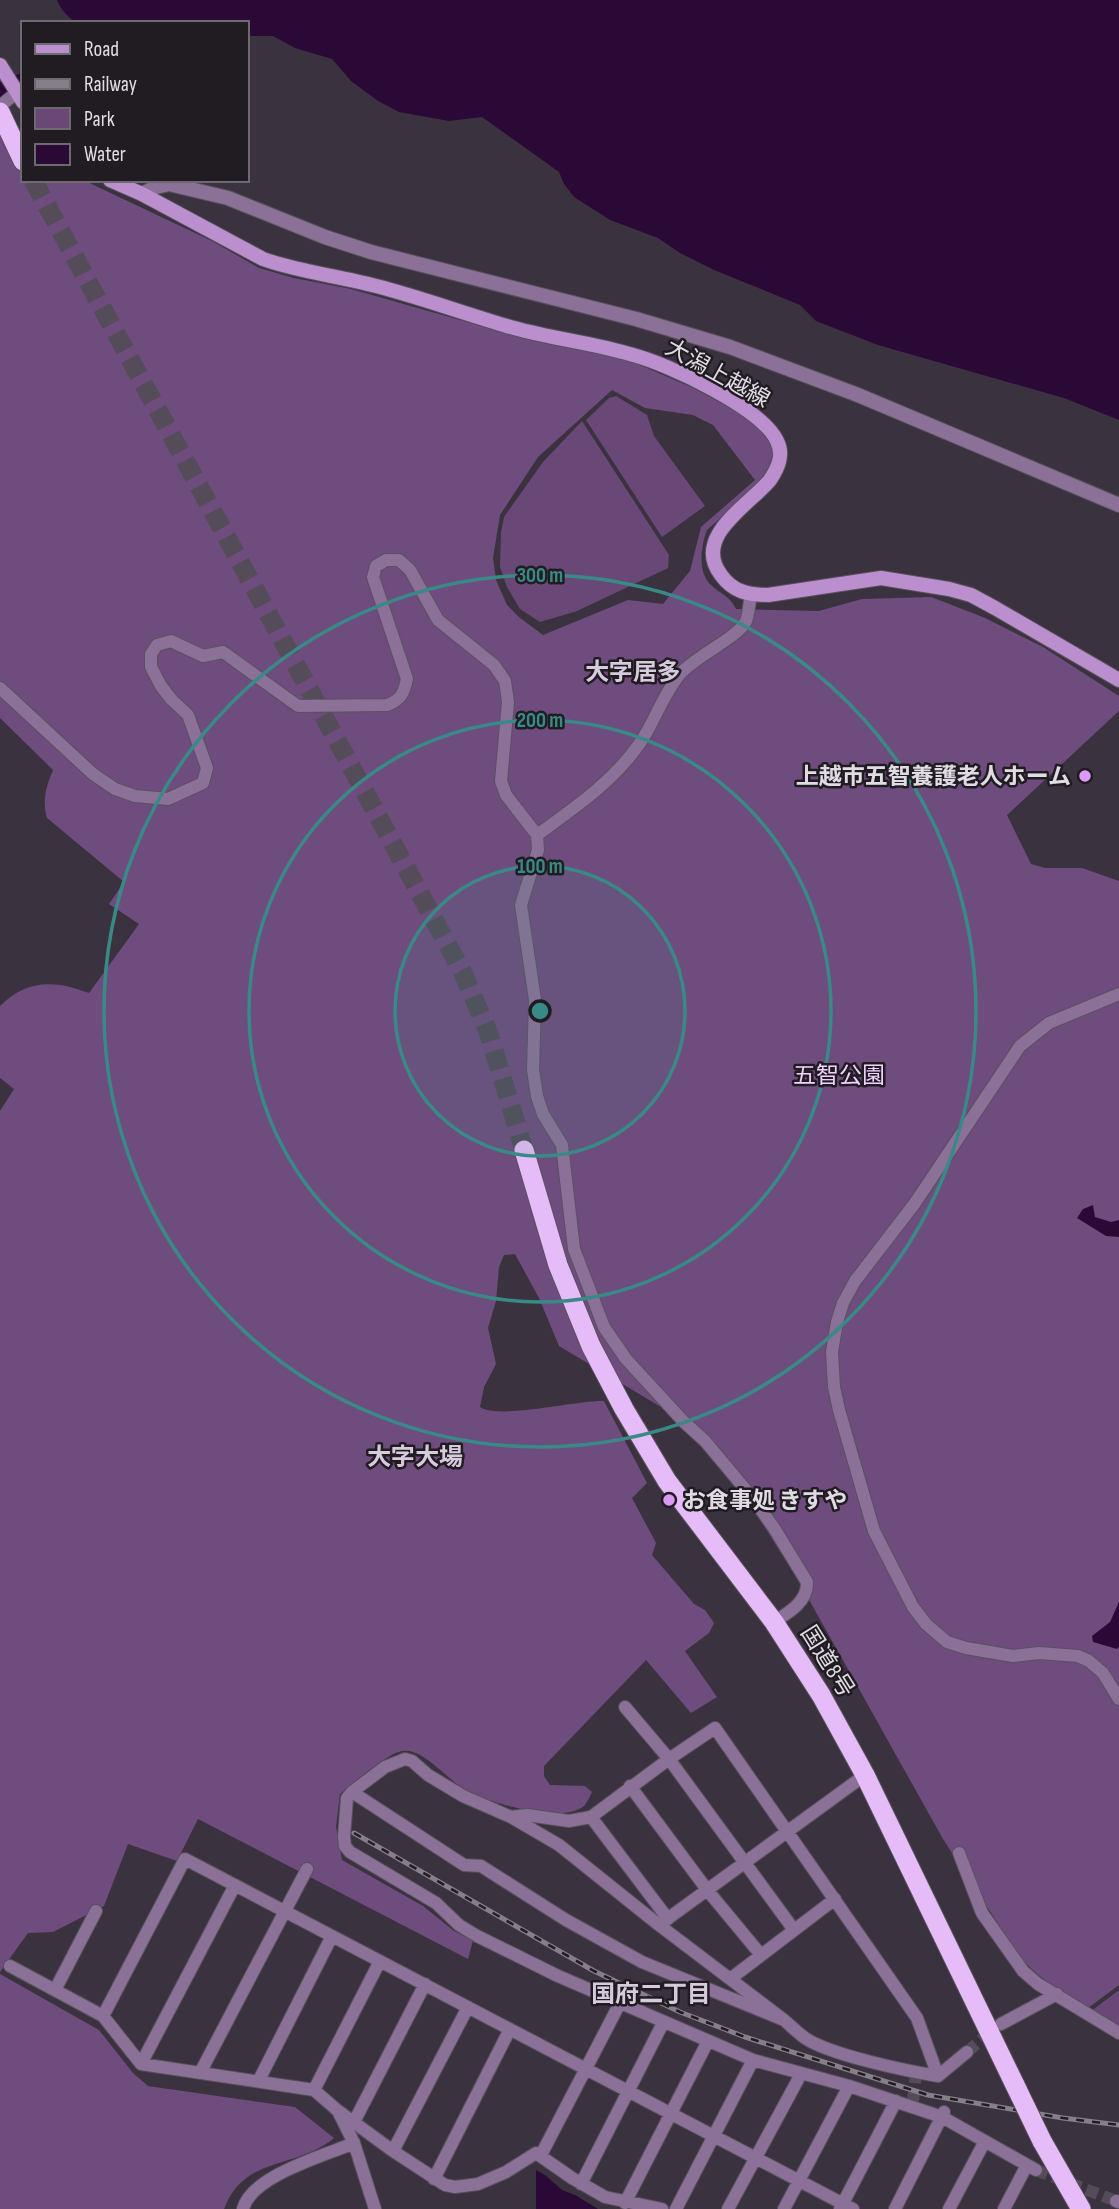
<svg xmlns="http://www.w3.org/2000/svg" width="1119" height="2209" font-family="'Sofia Sans Condensed','Noto Sans JP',sans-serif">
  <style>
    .green { fill: #694877 }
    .forest { fill: #6f4c7e; fill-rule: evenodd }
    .water { fill: #2b0937 }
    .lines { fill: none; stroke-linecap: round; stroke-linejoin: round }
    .river { stroke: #2b0937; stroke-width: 18 }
    .minor-tunnel { stroke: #544c58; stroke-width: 12; stroke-dasharray: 12 6; stroke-linecap: butt }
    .trunk-tunnel { stroke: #544c58; stroke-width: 19; stroke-dasharray: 19 10; stroke-linecap: butt }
    .minor-casing { stroke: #59515d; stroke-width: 14 }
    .tertiary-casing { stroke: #59515d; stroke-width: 16 }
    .secondary-casing { stroke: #59515d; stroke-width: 16 }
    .trunk-casing { stroke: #59515d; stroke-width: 21 }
    .minor { stroke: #8b7097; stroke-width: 12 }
    .tertiary { stroke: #8b7097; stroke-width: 14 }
    .secondary { stroke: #bb8fce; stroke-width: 14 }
    .trunk { stroke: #e5bcf8; stroke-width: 19 }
    .rail-casing { stroke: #867f8a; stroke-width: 5 }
    .rail { stroke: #201c22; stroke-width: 2.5; stroke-dasharray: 8; stroke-linecap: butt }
    .trunk-bridge-casing { stroke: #59515d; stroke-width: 21; stroke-linecap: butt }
    .trunk-bridge { stroke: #e5bcf8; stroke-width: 19 }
    .ring { fill: none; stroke: #398a86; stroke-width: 3.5 }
    .poi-dot { fill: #da9af6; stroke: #201c22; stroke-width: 2.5 }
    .labels { text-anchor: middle; stroke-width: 5; stroke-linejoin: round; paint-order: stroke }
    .street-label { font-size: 23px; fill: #e1dce4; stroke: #201c22 }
    .poi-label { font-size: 23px; font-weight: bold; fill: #e1dce4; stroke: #201c22; text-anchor: end }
    .park-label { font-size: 23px; fill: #f0d0ff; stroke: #201c22 }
    .neighbourhood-label { font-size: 24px; font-weight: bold; fill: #d6cbdc; stroke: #201c22 }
    .centre { fill: #398a86; stroke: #201c22; stroke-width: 3.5 }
    .ring-label { font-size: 21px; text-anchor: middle; font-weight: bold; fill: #398a86; stroke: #201c22; stroke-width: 5; stroke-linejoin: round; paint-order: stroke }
  </style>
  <rect width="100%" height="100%" fill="#3b323f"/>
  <path class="green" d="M616,396L647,415L654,436L705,506L662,537L586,420L609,398Z
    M582,421L669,555L668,568L577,611L540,622L520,609L507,587L500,567L501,532L504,517L543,462Z
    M1119,1990V2029L1090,2012Z"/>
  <path class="forest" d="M0,110L10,118L23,135V180H83L212,241L259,268L294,278L351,289L534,341L626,359L691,387L741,413L763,432L772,447L774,455L769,469L761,482L707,530C701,546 697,572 711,585C720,594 730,596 736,609L819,611L862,599L931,597L983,617L1043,647L1119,696V711L1007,815L1031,864L1045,868H1082L1119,881V1985L1088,2008C1063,1993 1038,1978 1019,1956L943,1839L798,1580L742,1491L710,1452L661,1407L559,1346L539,1298L515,1254L504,1255L499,1267L496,1301L488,1328L496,1364L484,1387L480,1407C497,1420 577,1400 604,1401L647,1483L632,1498L656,1543L652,1555L694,1604L705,1610L714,1623L709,1633L685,1651L717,1697L691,1713L646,1660L544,1766V1776L550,1785L585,1786L592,1792C590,1796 587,1803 584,1806C562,1825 486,1802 464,1789C447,1779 422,1747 402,1751C388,1753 352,1784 340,1794L336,1827L342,1860L423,1906L454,1931L473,1940L468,1959L198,1819L177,1861L128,1844L104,1906L53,1932L28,1933L0,1972V1111L14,1089L0,1078V1006C27,979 55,980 89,993L139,924L109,904L124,882L47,818C42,800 46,787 53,770L0,718ZM612,390L645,408L693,415L713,425L755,480L701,527L690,571L663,604L628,600L543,635L520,618L507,605L496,580L493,558L500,515L538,457Z
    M0,1974L99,2030L133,2073L148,2086L295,2107L334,2138C295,2170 244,2155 224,2209H0Z"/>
  <path class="water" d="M57,0H1119V420L1064,398L878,345L816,321L800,305L714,270L680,253L658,238L610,220L574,197L564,184L559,172L482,117L449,121L399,112L378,101L351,81L332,59L295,48L273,36H247V23H78C69,19 61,10 57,0Z
    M1093,1205L1095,1217L1111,1222L1119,1220V1237L1106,1236L1077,1218L1083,1209Z
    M1119,1602V1647L1117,1649L1093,1642L1092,1636L1110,1622Z
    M536,2170L545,2175L562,2190L575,2195L598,2209H536Z"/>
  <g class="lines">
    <path class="river" d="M0,92L23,82"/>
    <path class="minor-tunnel" d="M967,2052L995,2028
      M913,2101L916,2073
      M1036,2170L1116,2201"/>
    <path class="trunk-tunnel" d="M33,180L463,973L489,1034L524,1150"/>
    <defs>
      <path id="minor" d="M0,106L16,93
        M0,688L93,774L115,789L135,796L168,799L203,783L207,768L188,715L171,699L161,686L151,667V654L157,645L171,641L203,656L223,652L298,706L387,705C401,700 404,693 407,679L373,577L376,566L386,560H399L410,570L438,620L494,665L505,681L508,702L501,781L506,795L537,835L538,850L521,905L535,1000L533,1070L537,1096L543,1114L562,1145L574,1249L604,1327L626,1359L684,1422L705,1441L751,1496L774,1528L807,1582C808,1602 788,1613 774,1622
        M537,835C574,808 613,782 640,743C655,721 662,696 680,674C694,657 739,637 746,621C749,614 749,603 751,595
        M1119,994L1049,1023L1020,1046L915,1203L855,1281L843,1303L837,1322L832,1352L834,1387L839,1410L874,1531L913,1607L926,1624L947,1642L966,1648L1013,1656L1039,1653L1078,1656L1089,1661L1103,1673L1119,1699
        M625,1707L669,1759L794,1930
        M630,1786L708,1891L761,1955
        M352,1792L464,1865L481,1866L566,1920L642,1962L784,2020L659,1925L559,1845L511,1817L463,1796L428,1775L412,1761L405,1759L385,1767L352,1792L347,1798L344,1837L345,1846L350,1852L436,1903L459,1925L477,1936L558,1976L753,2060L849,2086L942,2117L1036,2170
        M511,1817L527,1815L569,1821L591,1817L669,1759L715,1728L917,2018L938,2076C907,2071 830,2055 805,2038C798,2033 791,2026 784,2020
        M591,1817L668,1919
        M959,1853L982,1913L1023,1971L1038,1984L1119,2033
        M659,1925L865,1775
        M10,1966L103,2016L141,2064L314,2090L337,2110L393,2151L445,2185L455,2187L478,2184L506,2172L536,2153L572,2178L605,2197L662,2209
        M734,1976L835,1899
        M55,1990L96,1911
        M103,2016L185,1859L853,2209
        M1001,2024L1057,1994
        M141,2064L235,1885
        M200,2073L307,1869
        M938,2076L967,2052
        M259,2080L332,1936
        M314,2090L380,1961
        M339,2113L354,2143L375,2209
        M354,2122L425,1984
        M393,2151L468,2007
        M541,2155L620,2003
        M434,2179L510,2029
        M581,2184L663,2023
        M1116,2201L1119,2202
        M625,2203L708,2041
        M243,2209C251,2176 324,2156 354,2143
        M676,2209L753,2060
        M728,2209L801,2074
        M784,2209L849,2086
        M840,2209L896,2101
        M895,2209L944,2112
        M949,2209L985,2141
        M1004,2209L1027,2165"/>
      <path id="tertiary" d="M142,194L156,187L169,184L228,198L325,237L371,252L636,319L730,347L858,395L1119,505"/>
      <path id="secondary" d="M0,65L23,102
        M110,180L142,194L263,259C299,272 339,276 376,286C423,298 468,315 514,328C553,339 594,343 633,355C668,364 762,408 777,441C784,455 778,468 770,480C748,506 692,537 721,575C733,592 749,595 768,595L881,578L949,589L971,595L995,608L1119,680"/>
      <path id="trunk" d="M0,112L23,161
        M524,1150L558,1265L591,1346L624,1409L667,1481L774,1622L821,1695L865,1775L1015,2085
        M1042,2141L1081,2209"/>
    </defs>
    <use href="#minor" class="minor-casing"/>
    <use href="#tertiary" class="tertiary-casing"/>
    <use href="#secondary" class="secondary-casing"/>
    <use href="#trunk" class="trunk-casing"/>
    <use href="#minor" class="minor"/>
    <use href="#tertiary" class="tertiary"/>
    <use href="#secondary" class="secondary"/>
    <use href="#trunk" class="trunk"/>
    <defs>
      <path id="rail" d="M354,1833L594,1971L680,2012L745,2037L928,2095L1063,2118L1119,2125"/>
    </defs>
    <use href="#rail" class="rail-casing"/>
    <use href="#rail" class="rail"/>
    <defs>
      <path id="trunk-bridge" d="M1015,2085L1042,2141"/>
    </defs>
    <use href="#trunk-bridge" class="trunk-bridge-casing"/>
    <use href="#trunk-bridge" class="trunk-bridge"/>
  </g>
  <circle cx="540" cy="1011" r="145" fill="#398a86" fill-opacity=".12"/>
  <g class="ring">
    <circle cx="540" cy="1011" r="145"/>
    <circle cx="540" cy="1011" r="291"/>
    <circle cx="540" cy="1011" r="436"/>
  </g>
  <g class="poi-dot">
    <circle cx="1085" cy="776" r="7"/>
    <circle cx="669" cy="1500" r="7"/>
  </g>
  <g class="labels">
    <g class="street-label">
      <text transform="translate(718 373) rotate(29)" y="8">大潟上越線</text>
      <text transform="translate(828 1661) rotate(58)" y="8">国道8号</text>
    </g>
    <g class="poi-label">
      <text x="1071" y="784">上越市五智養護老人ホーム</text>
      <text x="683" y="1508" text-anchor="start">お食事処 きすや</text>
    </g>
    <g class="park-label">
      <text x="839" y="1083">五智公園</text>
    </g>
    <g class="neighbourhood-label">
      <text x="633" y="680">大字居多</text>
      <text x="415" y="1465">大字大場</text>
      <text x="651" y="2002">国府二丁目</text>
    </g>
  </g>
  <circle cx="540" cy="1011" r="10" class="centre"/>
  <g class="ring-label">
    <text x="540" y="582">300 m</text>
    <text x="540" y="727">200 m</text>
    <text x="540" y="873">100 m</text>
  </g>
  <rect x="21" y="21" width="228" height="161" fill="#201c22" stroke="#6d6970" stroke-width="2"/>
  <rect x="35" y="44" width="35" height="10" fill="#bb8fce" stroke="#6d6970" stroke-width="2"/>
  <text x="84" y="56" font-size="21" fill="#e1dce4">Road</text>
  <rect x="35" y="79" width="35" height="10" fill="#867f8a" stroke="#6d6970" stroke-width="2"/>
  <text x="84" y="91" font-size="21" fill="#e1dce4">Railway</text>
  <rect x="35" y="108" width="35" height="21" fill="#694877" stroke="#6d6970" stroke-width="2"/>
  <text x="84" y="126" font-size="21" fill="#e1dce4">Park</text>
  <rect x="35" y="144" width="35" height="21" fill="#2b0937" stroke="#6d6970" stroke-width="2"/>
  <text x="84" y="161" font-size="21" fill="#e1dce4">Water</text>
</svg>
